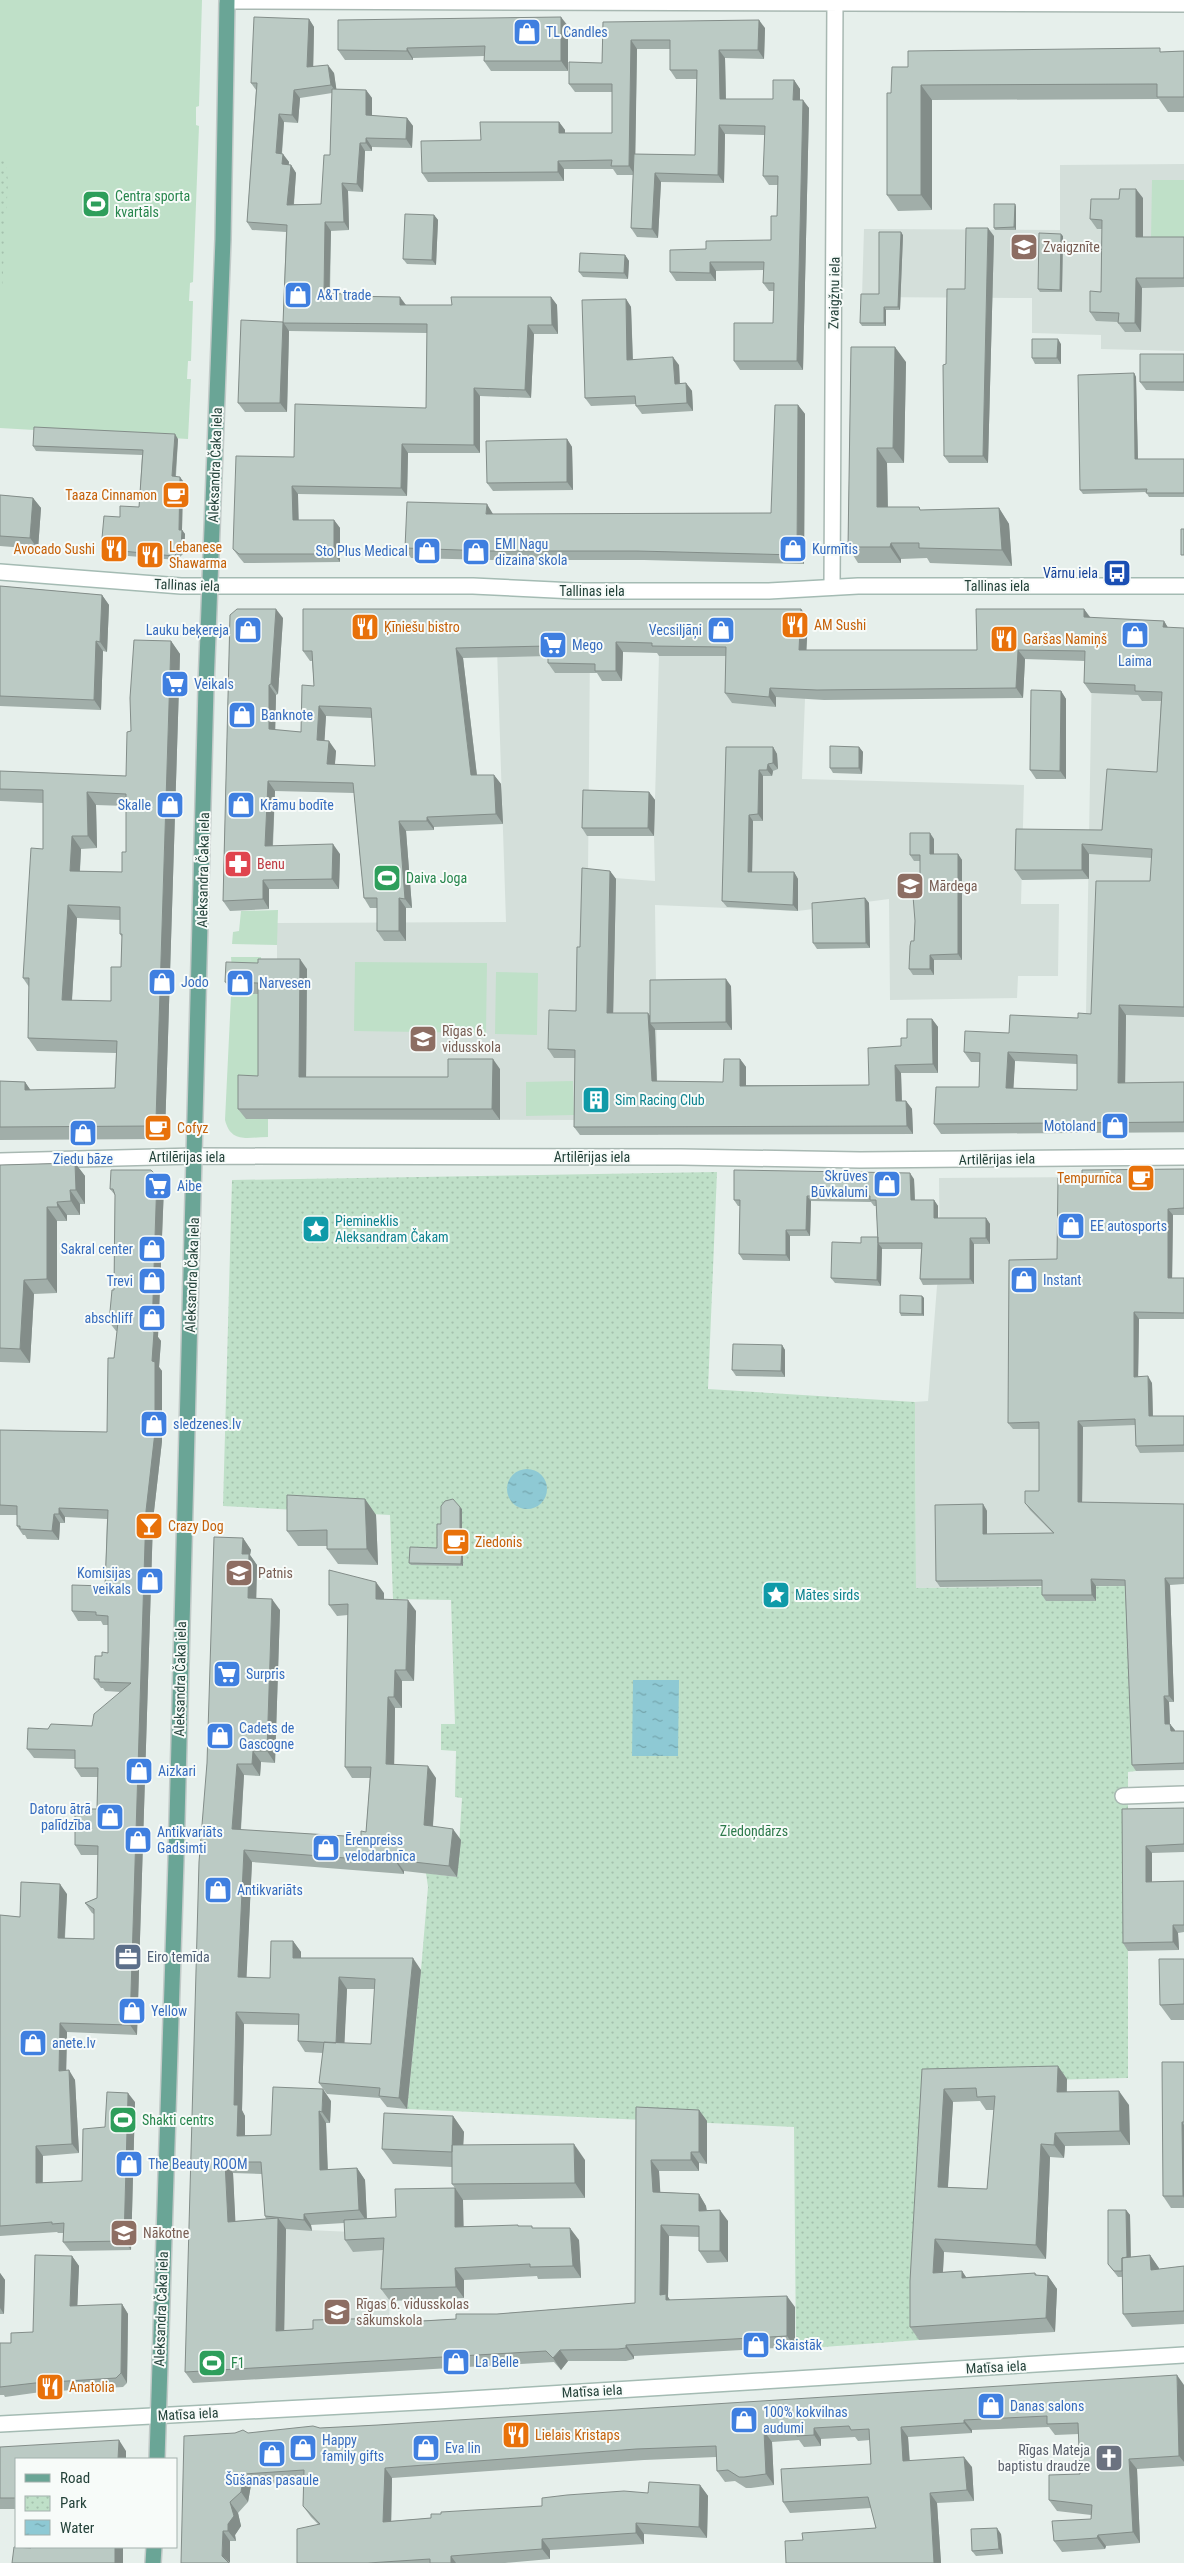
<svg xmlns="http://www.w3.org/2000/svg" width="1184" height="2563" font-family="'Roboto Condensed',sans-serif">
  <style>
    .built { fill: #d4dfda }
    .green { fill: #bfe0c8 }
    .park { fill: url(#park-dots) }
    .water { fill: url(#water-ripples) }
    .lines { fill: none; stroke-linecap: round; stroke-linejoin: round }
    .street-casing { stroke: #a8b8b2; stroke-width: 18 }
    .secondary-casing { stroke: #a4bbb3; stroke-width: 18 }
    .primary-casing { stroke: #c2cac8; stroke-width: 18 }
    .street { stroke: #fff; stroke-width: 15 }
    .secondary { stroke: #fff; stroke-width: 15 }
    .primary { stroke: #6aa596; stroke-width: 15 }
    .wall { fill: #a1aea9; fill-rule: evenodd }
    .shaded-wall { fill: #838d89 }
    .building { fill: #bbcac4; stroke: #838d89; fill-rule: evenodd }
    .labels { text-anchor: middle; stroke-width: 4; stroke-linejoin: round; paint-order: stroke }
    .shop-label { font-size: 14px; fill: #366cbe; stroke: #f7fbf9; text-anchor: start }
    .leisure-label { font-size: 14px; fill: #27864d; stroke: #f7fbf9; text-anchor: start }
    .education-label { font-size: 14px; fill: #785e54; stroke: #f7fbf9; text-anchor: start }
    .street-label { font-size: 14px; fill: #24423a; stroke: #f7fbf9 }
    .food-label { font-size: 14px; fill: #c56008; stroke: #f7fbf9; text-anchor: start }
    .transit-label { font-size: 14px; fill: #164399; stroke: #f7fbf9; text-anchor: end }
    .health-label { font-size: 14px; fill: #be3a42; stroke: #f7fbf9; text-anchor: start }
    .culture-label { font-size: 14px; fill: #0d838f; stroke: #f7fbf9; text-anchor: start }
    .park-label { font-size: 14px; fill: #2d7a4b; stroke: #f7fbf9 }
    .service-label { font-size: 14px; fill: #4e5e75; stroke: #f7fbf9; text-anchor: start }
    .worship-label { font-size: 14px; fill: #5b616d; stroke: #f7fbf9; text-anchor: end }
  </style>
  <defs>
    <pattern id="park-dots" width="8" height="8" patternUnits="userSpaceOnUse" patternTransform="scale(1.25)"><rect width="8" height="8" fill="#bfe0c8"/><path d="M2 2h.1M6 6h.1" fill="none" stroke="#a4c1ad" stroke-width="1.8" stroke-linecap="round"/></pattern>
    <pattern id="water-ripples" width="26" height="14" patternUnits="userSpaceOnUse" patternTransform="scale(1.25)"><rect width="26" height="14" fill="#8ec9d4"/><path d="M2 4q2-2 4 0t4 0M15 11q2-2 4 0t4 0" fill="none" stroke="#74a5ad"/></pattern>
  </defs>
  <rect width="100%" height="100%" fill="#e6efeb"/>
  <path class="built" d="M1184,164V351L1101,349V335L1032,333V298L862,297L864,229L1060,230V165Z
    M496,618L590,647L588,876L655,881L654,836L660,619L808,618L802,779L1024,785L1021,904H1059L1058,976H1018L1017,998L890,1000L889,899L798,911L655,905L658,1135H580V1120L246,1119L277,969V923L506,922Z
    M1184,638V1133H1084L1092,661Z
    M1087,1177L1084,1384L1152,1383L1153,1423L1184,1422V1584L916,1588L915,1402L928,1401L937,1286L940,1276L939,1178Z
    M286,2229L352,2232L389,2230L391,2265L389,2322L397,2371L283,2378Z"/>
  <path class="green" d="M0,0H202L199,106L196,107V125L199,126L193,282L190,283L189,301H193L191,361H188L187,379H191L188,439L0,428Z
    M1152,180H1184V241L1151,240Z
    M278,910L277,945L232,944L233,932L239,931L241,911Z
    M231,957H261L265,1086L246,1119H268V1137C248,1137 231,1144 225,1120L231,996L249,997L250,971L232,969Z
    M355,962L487,963L486,1033L354,1031Z
    M496,972L538,973L537,1035L495,1034Z
    M573,1081L574,1115L526,1116V1082Z"/>
  <path class="park" d="M0,151L6,166L8,181L2,291Z
    M717,1172L708,1389L915,1402L916,1588L1129,1586L1136,1771L1128,1772V2078L931,2083L919,2294V2340L796,2349L794,2127L407,2109L421,1970L428,1887L426,1873L457,1877L462,1798L455,1797L456,1751L441,1750V1724H455L451,1600L393,1599L390,1515L223,1506L232,1180Z"/>
  <path class="water" d="M507 1489a20 20 0 1 1 40 0a20 20 0 1 1-40 0Z
    M633,1680H679L678,1756H632Z"/>
  <g class="lines">
    <defs>
      <path id="street" d="M227,1L1184,4
        M832,587L835,0
        M0,1161L195,1156L681,1157L860,1160L1184,1157
        M1123,1796L1184,1794"/>
      <path id="secondary" d="M0,572L181,586H473L575,591H769L858,586H1184
        M0,2424L437,2401L1184,2355"/>
      <path id="primary" d="M157,2459L176,1860L206,687L223,239L227,0
        M153,2563L154,2547"/>
    </defs>
    <use href="#street" class="street-casing"/>
    <use href="#secondary" class="secondary-casing"/>
    <use href="#primary" class="primary-casing"/>
    <use href="#street" class="street"/>
    <use href="#secondary" class="secondary"/>
    <use href="#primary" class="primary"/>
  </g>
  <path class="wall" d="M309,19L314,27L313,67L334,73L336,89L366,90L372,98V116L407,118L413,126L412,148L372,147V151H365L363,192L348,191L349,230L331,231L330,294L406,305H452L551,297L557,305L558,334H534L531,398L480,396V453H408L407,496L298,494V520H334L340,528V562L244,563L239,557L233,549L294,457L426,408L427,333L289,331L287,412H245L238,403L283,323L286,232L252,230L247,222L256,90L251,83ZM332,93L330,155L321,204H294L296,173L291,165H288L289,162L282,154L284,122L298,123L300,98Z
    M603,22L765,28L764,59L725,58L726,99H773L794,80L800,89V100L809,108L803,370H740L734,361L773,323L774,291H769L763,283V270L716,271V281H676L670,272L706,249L771,240L777,216L778,185H769L763,176L765,135L725,134L724,183L661,182L658,238L637,237L631,228L633,175H617L613,169H564V181L428,182L422,173L481,140L559,122L565,130V133H612V92H575L569,84L602,63ZM637,49H670V70L676,79H697L695,155L635,154Z
    M568,26V71H491L484,61V56L413,58V60H345L338,50Z
    M1184,51V112H1168L1159,99L932,100V210L898,211L887,195L891,93L908,67L1162,52Z
    M1143,198V237H1184V287L1142,288L1141,332H1125L1118,323V322L1096,321L1090,312L1101,292L1102,229H1097L1090,219L1119,199Z
    M1015,204L1016,207V230H995L994,228Z
    M434,215L438,220L436,265L407,264L403,259Z
    M903,235L900,310H886V326H862L860,323L879,294Z
    M994,236L988,463H949L944,456L946,364L965,289Z
    M1063,236L1062,292H1040L1038,289Z
    M625,255L629,261L628,279L583,277L579,272Z
    M626,299L631,307L633,360L679,365L680,384L686,383L692,391L693,411L642,414L636,406V404L591,406L585,398Z
    M1061,344V364H1035L1032,358Z
    M851,347L906,362L904,463H887L888,507L921,510L999,508L1009,524L1012,566L930,563L927,558L901,559V563H858L848,547Z
    M1184,354V391L1146,390L1140,382Z
    M1134,373L1136,377L1138,459H1184V497H1149L1146,492L1083,494L1080,490Z
    M798,405L805,414L804,564L644,560H493L411,558L405,548L493,514L771,513Z
    M178,439L176,476L183,481L182,530L185,534L184,553L177,560L104,554L101,549L120,517L139,507L142,455L36,451L33,446Z
    M567,439L572,447L573,490L493,491L487,483Z
    M0,495L33,498L41,508L38,549L0,546Z
    M0,586L102,595L109,605L107,652L103,651L101,710L0,706Z
    M801,609L808,618L806,650H977L1084,609L1091,618L1164,621L1168,628H1184V1017L1126,1015L1125,1083L1184,1082V1132L941,1134L934,1124L979,1087L980,1062H971L964,1052L1009,1033L1078,1018L1091,1014L1150,881L1152,858L1089,854V879L1022,880L1015,870L1102,830L1157,772L1161,701H1142L1138,695L1091,693L1084,683L1085,661L1025,659L1023,698L824,700L776,697V707L732,703L725,693L726,656H659L657,653L623,652L622,681H602L597,673H555L548,663V656L463,658L477,775H494L501,784L503,824L434,827V830L406,831L412,908H406V941H384L377,931V908H370L364,898L354,793L275,791L273,846L340,854L339,889H269V909L230,911L223,901L230,615L283,618L278,694L276,695L275,730L301,732L314,686L312,661H310L303,651ZM326,716L372,718L375,766L335,764L336,751L324,740ZM1015,1061L1077,1064V1090L1013,1088Z
    M171,641L180,654L165,1133L160,1139L0,1140V1081L25,1082L30,1090L115,1088L116,1053L37,1051L28,1038L29,987L23,978L43,849V803L0,801V771L126,776L131,731ZM96,805L126,806V852L122,872L80,871L81,849L97,848ZM77,918L120,920V934L122,937L121,967L111,1001H72Z
    M1061,691L1066,699V779H1036L1030,770Z
    M726,747H773L777,754L778,769L773,771L772,776H763V821H753L752,872H794L798,879V911L727,907L722,901Z
    M859,747L863,752L862,774L833,773L830,768Z
    M649,792L655,800L654,836H587L582,828Z
    M934,839V854H958L962,860V960H934V975H913L909,969L914,941L915,921L920,896V861H914L910,855Z
    M610,871L616,879L613,1013L650,1016L731,986L732,1030H655V1029L657,1081L723,1082L740,1059L746,1067V1085H869L901,1046L907,1038L932,1019L938,1027V1073H901L902,1101H906L912,1109L913,1134L580,1135L574,1127L575,1058H554L548,1049L576,1011L580,947Z
    M865,898L869,903L870,948L817,949L813,943Z
    M307,969L306,1077H448L500,1069V1120L246,1119L238,1109L258,1076V994L232,993L225,982Z
    M75,1163L85,1176V1204H80V1215H67V1221H57V1293L34,1294L30,1363L0,1362V1165Z
    M1184,1169V1215H1173L1172,1278H1184V1319H1139L1138,1376L1152,1383L1153,1416H1184V1452L1140,1453L1136,1446L1135,1425L1083,1427L1082,1502L1184,1504V1584L1170,1585L1174,1702H1169L1170,1724L1175,1731H1184V1770L1136,1771L1132,1765L1125,1586H1096V1601H1046L1042,1595V1586L940,1587L936,1581L983,1504L987,1511V1534L1053,1533L1030,1510L1025,1503L1039,1491V1429H1013L1008,1423L1057,1259L1082,1179Z
    M157,1176L164,1186L158,1337L161,1341L159,1367L162,1371V1441L153,1520L137,2035L67,2032L66,2070L75,2080L79,2153L43,2156V2183L82,2181L105,2127L135,2102L131,2250L70,2251L63,2242V2233H58L57,2232L0,2236V1915L20,1917L67,1894L65,1938L94,1939V1914L92,1913L85,1903L97,1898L98,1855H81L75,1845L88,1815L97,1809L98,1777H81L75,1768V1759L34,1758L27,1749L48,1729L92,1726L121,1692L105,1691L103,1688H101L94,1679L102,1656L108,1653V1625H103L101,1621H78L72,1611L105,1586L107,1519L65,1517V1523H60L59,1540L27,1539L25,1535H23L17,1526V1515H0V1430L107,1432L117,1331H116L109,1322L114,1290L115,1195L110,1189Z
    M914,1179L915,1200H934L938,1206V1218H986L990,1224V1244H974V1284L923,1285L920,1279L921,1249H882V1248L881,1286L835,1283L831,1278L861,1243L878,1237L876,1206H874L871,1202L811,1201L810,1236H790V1261L743,1260L739,1254L740,1206H738L734,1200Z
    M922,1296L924,1298V1316H901L900,1313Z
    M782,1345L785,1350V1377L736,1376L732,1370Z
    M365,1499L376,1515L378,1565L338,1564L327,1549V1546H298L287,1531Z
    M462,1509V1548L463,1551V1566L411,1565L409,1563L437,1548L441,1524Z
    M243,1538L251,1550L250,1555L257,1565L256,1599L280,1610L275,1763L261,1762L260,1776L244,1775L241,1830L361,1837L366,1832L370,1778H352L345,1767L348,1615L337,1616L329,1605L384,1593V1600L416,1611L414,1681H402V1708H395L394,1764L436,1778L433,1826L461,1840L457,1877L404,1871V1874L252,1862L246,1978H270L293,1941L301,1952V1958L421,1970L407,2109L387,2107L380,2098L327,2094L319,2083L323,2053L305,2052L298,2041V2025L244,2024L242,2111L245,2116V2135H271L331,2101L330,2123H326L328,2170L357,2168L365,2180L367,2219L396,2217L455,2188L452,2184V2167L393,2164L382,2149L453,2116L464,2132L463,2145L585,2160V2198L463,2200V2226H520L533,2228L579,2240L581,2278L538,2279L537,2276L464,2280V2298L390,2301L381,2289L383,2250L353,2252L345,2240L344,2223L311,2225L312,2231L286,2229L284,2331L392,2322L456,2319L497,2314L635,2303L636,2107L699,2110L707,2121V2164L699,2163V2171H659L660,2192L699,2194L706,2206L707,2210L728,2221V2262L707,2263L699,2251V2237L669,2236L668,2297L670,2300L795,2307V2347L634,2356V2359L626,2361H568L561,2370L554,2362L193,2383L185,2372L207,1763ZM347,1989H375L371,2044L344,2043ZM233,2173L262,2174L265,2216L266,2219L235,2221Z
    M1184,1808V1852L1152,1853V1882L1184,1881V1932L1178,1933L1179,1950L1128,1951L1123,1943L1122,1809Z
    M1184,1959V2020H1171L1160,2005Z
    M1184,2062V2208H1171L1163,2196Z
    M922,2069L1067,2079V2092L1129,2105L1130,2145L1065,2146L1064,2158L1050,2157L1046,2259L944,2252L943,2272L962,2271L966,2277L1035,2273L1037,2275L1048,2276L1057,2289L1055,2332L919,2340L910,2327ZM980,2101L986,2110H994L987,2189L948,2187L953,2102Z
    M1126,2210L1130,2215L1131,2257L1150,2255L1159,2269L1184,2266V2324L1132,2327L1123,2314L1122,2277H1118L1108,2264Z
    M72,2256L79,2266L77,2306L122,2304L128,2314L127,2383L123,2387L41,2392L5,2397L4,2395H0V2343H11L33,2332Z
    M0,2273L5,2280L4,2314H0Z
    M1184,2385V2466L1137,2469L1140,2543L1106,2546L1105,2549L1062,2552L1054,2541L1091,2519V2515L1057,2511L1049,2500L1080,2474L1079,2434L1055,2435L1049,2427L972,2430V2433L908,2437L910,2461L972,2467L974,2501L937,2503L941,2563H786L803,2540L876,2528L871,2508L790,2513L783,2502L871,2464L870,2440L858,2441L855,2437L821,2439V2446L804,2447L799,2440L772,2442L774,2485L751,2488H746L735,2481L725,2482L717,2471L716,2457L644,2460L392,2478L391,2521L431,2518L441,2514L542,2506L648,2493L700,2485L708,2496L707,2538L644,2534V2544L550,2550V2559L505,2563H297L318,2524L311,2517L303,2506L304,2481L251,2485L248,2502L238,2513L241,2526L235,2535L236,2541H230L181,2563L248,2433L320,2428Z
    M0,2447L126,2451V2459H16V2509H0Z
    M1001,2534L1003,2554L976,2556L972,2551Z"/>
  <path class="shaded-wall" d="M561,17L568,26V71L561,61Z
    M309,19L314,27L313,76L307,67Z
    M759,20L765,28L764,59L758,50Z
    M631,40L637,49L635,175L629,166Z
    M407,48L413,58V60L407,51Z
    M719,50L725,58L726,107L720,99Z
    M328,65L334,73L337,93L331,85Z
    M794,80L800,89V108L793,100Z
    M921,85L932,100V210L921,195Z
    M294,90L300,98L298,123L292,115Z
    M366,90L372,98V124L366,115Z
    M803,100L809,108L803,370L797,361Z
    M279,114L284,122L281,162L276,153Z
    M407,118L413,126L412,148L406,139Z
    M559,122L565,130V142L559,133Z
    M719,125L725,134L724,183L718,175Z
    M366,138L372,147V151L366,143Z
    M360,143L365,151L363,192L357,184Z
    M283,154L289,162L288,172L282,164Z
    M558,161L564,169V181L558,172Z
    M291,165L296,173L293,213L287,205Z
    M655,173L661,182L658,238L652,229Z
    M342,183L348,191L349,230L344,222Z
    M1136,189L1143,198V246L1136,237Z
    M1015,204L1016,207V230L1014,227Z
    M434,215L438,220L436,265L432,260Z
    M325,222L331,231L329,302L324,293Z
    M988,228L994,236L988,463L983,456Z
    M901,232L903,235L900,310L898,307Z
    M1061,234L1063,236L1062,292L1060,290Z
    M625,255L629,261L628,279L624,273Z
    M710,262L716,271V281L710,273Z
    M1136,278L1142,288L1141,332L1135,323Z
    M400,297L406,305H400Z
    M551,297L557,305L558,334L552,325Z
    M626,299L631,307L633,368L627,360Z
    M884,307L886,310V326L884,323Z
    M283,322L289,331L287,412L280,403Z
    M528,325L534,334L531,398L525,390Z
    M1058,339L1061,344V364L1057,358Z
    M895,347L906,362L904,463L893,448Z
    M673,357L679,365L680,392L675,384Z
    M1134,373L1136,377L1138,463L1135,459Z
    M686,383L692,391L693,411L687,403Z
    M474,388L480,396V453L474,445Z
    M798,405L805,414L804,564L797,555Z
    M175,434L178,439L175,481L172,476Z
    M567,439L572,447L573,490L567,482Z
    M402,444L408,453L407,496L401,488Z
    M877,448L887,463L888,522L877,507Z
    M180,477L183,481L182,530L185,534L184,553L181,549L179,530Z
    M292,486L298,494L299,528L293,520Z
    M33,498L41,508L38,549L30,538Z
    M487,504L493,514V523L486,514Z
    M999,508L1009,524L1012,566L1002,550Z
    M334,520L340,528V562L334,554Z
    M891,543L901,559V563L890,547Z
    M102,595L109,605L107,652L100,642Z
    M276,609L283,618L278,694L271,684Z
    M801,609L808,618L806,659L799,650Z
    M1084,609L1091,619L1084,617Z
    M1164,621L1170,631L1163,627Z
    M96,641L103,651L101,710L94,700Z
    M171,641L180,654L165,1133L156,1120Z
    M616,642L623,652L622,681L616,671Z
    M456,648L463,658L478,785L471,775Z
    M1018,650L1025,659L1023,698L1016,688Z
    M269,685L276,695L275,739L269,729Z
    M770,688L776,697V707L769,697Z
    M1061,691L1066,699V779L1060,771Z
    M319,706L326,716L324,750L317,740Z
    M329,741L336,751L334,773L327,764Z
    M773,747L777,754L778,769L773,763Z
    M859,747L863,752L862,774L859,768Z
    M768,764L773,771L772,776L767,770Z
    M759,770L763,776V821L758,814Z
    M494,775L501,784L503,824L496,814Z
    M268,781L275,791L272,856L265,846Z
    M87,792L96,805L97,848L88,836Z
    M649,792L655,800L654,836L648,828Z
    M749,815L753,821L752,878L748,872Z
    M427,817L434,827V830L427,821Z
    M399,821L406,831L412,908L405,899Z
    M930,833L934,839V860L930,854Z
    M72,836L81,849L79,884L70,871Z
    M333,844L340,854L339,889L332,879Z
    M1082,844L1089,854V879L1082,870Z
    M958,854L962,860V960L958,954Z
    M610,871L616,879L613,1021L607,1013Z
    M794,872L798,879V911L793,905Z
    M263,880L269,889V909L263,899Z
    M399,898L406,908V941L399,931Z
    M865,898L869,903L870,948L866,943Z
    M68,905L77,918L71,1013L62,1000Z
    M930,955L934,960V975L930,969Z
    M300,959L307,969L306,1087L299,1077Z
    M726,979L731,986L732,1030L726,1022Z
    M1119,1005L1126,1015L1125,1093L1118,1083Z
    M648,1013L654,1021L650,1023L655,1029L657,1090L652,1081Z
    M932,1019L938,1027V1073L933,1064Z
    M1008,1052L1015,1061L1013,1097L1006,1088Z
    M493,1059L500,1069V1120L492,1109Z
    M740,1059L746,1067V1094L740,1086Z
    M895,1065L901,1073L902,1109L896,1101Z
    M25,1082L34,1095L25,1090Z
    M906,1101L912,1109L913,1134L907,1126Z
    M75,1163L85,1176V1204L76,1190Z
    M910,1173L914,1179L915,1206L911,1200Z
    M157,1176L164,1186L158,1337L161,1341L159,1367L162,1371V1441L153,1520L137,2035L130,2025L146,1511L152,1361V1331Z
    M70,1190L80,1204V1215L71,1201Z
    M807,1196L811,1201L810,1236L806,1230Z
    M934,1200L938,1206V1224L934,1218Z
    M57,1202L67,1215V1221L58,1207Z
    M47,1207L57,1221V1293L47,1279Z
    M1168,1209L1173,1215L1172,1285L1168,1278Z
    M986,1218L990,1224V1244L986,1238Z
    M786,1230L790,1236V1261L786,1255Z
    M878,1237V1243L882,1248L881,1286L877,1280Z
    M970,1238L974,1244V1284L970,1279Z
    M24,1280L34,1294L30,1363L20,1349Z
    M922,1296L924,1298V1316L922,1314Z
    M1134,1312L1139,1319L1138,1383L1134,1377Z
    M782,1345L785,1350V1377L781,1371Z
    M1148,1376L1152,1383L1153,1423L1149,1416Z
    M1078,1421L1083,1427L1082,1509L1078,1502Z
    M365,1499L376,1515L378,1565L367,1549Z
    M983,1504L987,1511V1540L983,1534Z
    M460,1507L462,1509V1548L463,1551V1566L461,1564L460,1548Z
    M59,1508L65,1517V1523L59,1514Z
    M54,1514L60,1523L59,1540L52,1531Z
    M243,1538L251,1550L250,1555L257,1565L256,1610L248,1598L242,1554Z
    M1165,1578L1170,1585L1174,1702L1169,1696Z
    M1091,1579L1096,1586V1601L1092,1595Z
    M376,1582L384,1593V1610L376,1599Z
    M272,1599L280,1610L275,1763L267,1751Z
    M408,1600L416,1611L414,1681L406,1670Z
    M395,1670L402,1681V1708L394,1697Z
    M1164,1696L1169,1702L1170,1730L1165,1724Z
    M388,1697L395,1708L394,1775L386,1764Z
    M1170,1724L1175,1730V1738L1171,1731Z
    M253,1751L261,1762L260,1776L252,1764Z
    M237,1764L244,1775L240,1840L232,1829Z
    M428,1766L436,1778L432,1837L424,1825Z
    M453,1829L461,1840L457,1877L449,1866Z
    M1146,1846L1152,1853V1890L1146,1882Z
    M244,1850L252,1862L246,1989L238,1977Z
    M396,1860L404,1871V1874L396,1862Z
    M60,1884L67,1894L64,1947L58,1938Z
    M1173,1925L1178,1933L1179,1950L1173,1942Z
    M293,1941L301,1952V1969L293,1958Z
    M413,1958L421,1970L407,2109L399,2098Z
    M339,1977L347,1989L344,2054L336,2043Z
    M236,2012L244,2024L242,2110L245,2116V2147L237,2136L234,2105Z
    M60,2023L67,2032L66,2080L59,2071Z
    M1058,2066L1067,2079L1066,2106L1057,2092Z
    M69,2070L75,2080L79,2153L72,2144Z
    M323,2089L331,2101L330,2123L322,2112Z
    M944,2089L953,2102L947,2200L938,2187Z
    M1119,2091L1129,2105L1130,2145L1120,2131Z
    M128,2093L135,2102L131,2250L124,2241Z
    M699,2110L707,2121V2164L699,2152Z
    M319,2111L326,2123L328,2182L320,2170Z
    M453,2116L464,2132L462,2168L452,2152Z
    M1182,2122L1184,2125V2198L1183,2196Z
    M1055,2133L1065,2146L1064,2158L1054,2145Z
    M574,2144L585,2160V2198L575,2183Z
    M1041,2144L1050,2157L1046,2259L1036,2245Z
    M36,2146L43,2156L42,2193L36,2183Z
    M691,2152L699,2163V2171L691,2160Z
    M651,2160L659,2171L661,2203L653,2192Z
    M225,2162L233,2173L236,2233L228,2222Z
    M357,2168L365,2180L367,2222L359,2210Z
    M455,2188L463,2200L464,2238L455,2227Z
    M699,2194L706,2206L707,2222L699,2211Z
    M720,2210L728,2221V2262L720,2251Z
    M1126,2210L1130,2215L1131,2277L1127,2271Z
    M304,2214L311,2225L312,2231L304,2220Z
    M278,2218L286,2229L284,2343L276,2331Z
    M661,2225L669,2236L668,2297L674,2306L660,2295Z
    M570,2228L579,2240L581,2278L573,2266Z
    M935,2239L944,2252L942,2286L933,2273Z
    M1150,2255L1159,2268L1160,2282L1151,2270Z
    M72,2256L79,2266L77,2315L70,2306Z
    M455,2268L464,2280V2298L456,2287Z
    M962,2271L971,2285L962,2278Z
    M0,2273L5,2280L4,2314L0,2308Z
    M1048,2276L1057,2289L1055,2332L1046,2318Z
    M787,2296L795,2307V2347L787,2336Z
    M122,2304L128,2314L127,2383L121,2373Z
    M626,2345L634,2356V2359L626,2348Z
    M560,2350L568,2361L561,2370L553,2358Z
    M1177,2375L1184,2385V2462L1179,2456Z
    M964,2420L972,2430V2433L964,2423Z
    M901,2427L908,2437L910,2472L903,2461Z
    M814,2428L821,2439V2446L814,2435Z
    M764,2431L772,2442L774,2485L766,2474Z
    M119,2440L126,2451V2459H118Z
    M964,2457L972,2467L974,2501L967,2490Z
    M1129,2459L1137,2469L1140,2543L1133,2532Z
    M385,2468L392,2478L391,2532L383,2522Z
    M244,2474L251,2485L248,2502L241,2492Z
    M700,2485L708,2496L707,2538L699,2527Z
    M930,2493L937,2503L941,2563H934Z
    M230,2502L238,2513L241,2526L235,2535L236,2541L228,2531V2524Z
    M636,2523L644,2534V2544L636,2533Z
    M997,2528L1001,2534L1003,2554L999,2549Z
    M223,2531L230,2541V2563L222,2556Z
    M1098,2535L1106,2546L1105,2549L1097,2538Z
    M542,2539L550,2550V2559L542,2549Z
    M115,2547H123V2563H115Z
    M451,2556L456,2563H451Z"/>
  <path class="building" d="M254,17L309,19L307,67L328,65L331,85L294,90L292,115L279,114L276,153L283,154L282,164L291,165L287,205L321,204L324,155H330L332,89L366,90V115L407,118L406,139L366,138V143H360L357,184L342,183L344,222H325L324,293L344,294L345,296L400,297V305H452L451,297H551L552,325H528L525,390L474,388V445L402,444L401,488L292,486L293,520H334V554H239L233,549L236,456L294,457L295,404L426,408L427,324L283,323L287,225L247,222L257,83H251Z
    M561,17V61H484L485,46L407,48V51L338,50V20Z
    M759,20L758,50H719L720,99H773V80H794L793,100H803L797,361H734V323H773L774,283H763L764,262H710V273L670,272V250L706,249V241L771,240V216H777L778,176H763L765,126L719,125L718,175L655,173L652,229L631,228L634,154L695,155L697,70H670V40H631L629,166H611L612,160L558,161V172L422,173L421,141L481,140L480,122H559V133H612V84H569V62L602,63L603,22Z
    M1160,48V52L1184,51V97H1157V84L921,85V195H887V93H891L892,67H908V51Z
    M1120,189H1136V237H1184V278H1136L1135,323H1118L1119,313L1090,312V291L1101,292L1102,220L1090,219L1091,199H1119Z
    M994,204H1015L1014,227L994,228Z
    M405,214L434,215L432,260L403,259Z
    M966,228H988L983,456H944L943,365L946,364L947,289H965Z
    M879,232H901L898,307H884V323H860L861,294H879Z
    M1039,233L1061,234L1060,290L1038,289Z
    M580,253L625,255L624,273L579,272Z
    M626,299L627,360L673,357L675,384L686,383L687,403L636,406L635,396L585,398L582,300Z
    M241,320L283,322L280,403H238Z
    M1032,339H1058L1057,358H1032Z
    M851,347H895L893,448H877V507H919L920,510L999,508L1002,550L919,548V543H891L890,547H848Z
    M1140,354H1184V382H1140Z
    M1134,373L1135,459H1184V493H1146L1147,489L1080,490L1078,375Z
    M775,405H798L797,555L637,551H487L405,548L407,502L487,504L486,514L771,513Z
    M34,427L175,434L172,476L180,477L179,530H182L181,549L174,556L101,549L104,516L120,517V506L139,507L143,450L33,446Z
    M567,439V482L487,483L486,441Z
    M0,495L33,498L30,538L0,536Z
    M1181,529H1184V555H1181Z
    M0,586L102,595L100,642L96,641L94,700L0,696Z
    M237,609H276L271,684L269,685V729L301,732L302,685L314,686L312,651H303V609H801L799,650H977L976,609H1084V617L1164,621L1163,627L1184,628V1007L1119,1005L1118,1083L1184,1082V1122L934,1124L936,1087H979L980,1053L964,1052L965,1031L1009,1033L1010,1015L1078,1018V1013L1091,1014L1096,881H1150L1152,849L1082,844V870H1015L1016,829L1102,830L1107,769L1157,772L1162,692L1135,691V685L1084,683L1085,651L1018,650L1016,688L817,690L770,688L769,697L725,693L726,647L652,646V643L616,642V671H595V664L548,663V646L456,648L471,775H494L496,814L427,817V821H399L405,899L399,898V931H377V898H364L353,783L268,781L265,846L333,844L332,879L263,880V899L223,901L230,615ZM319,706L371,708L375,766L327,764L329,741L317,740ZM1008,1052L1077,1055V1090L1006,1088Z
    M134,640L171,641L156,1120L151,1126L0,1127V1081L25,1082V1090L115,1088L117,1041L28,1038L29,978H23L31,848L43,849V790L0,789V771L126,776L127,732L131,731L130,698ZM87,792L126,794V852H122V872L70,871L72,836H88ZM68,905L120,907V934H122L121,967H111V1001L62,1000Z
    M1031,690L1061,691L1060,771L1030,770Z
    M830,746L859,747V768H830Z
    M726,747H773V763L768,764L767,770H759L758,814L749,815L748,872H794L793,905L722,901Z
    M583,790L649,792L648,828H582Z
    M910,833H930V854H958V954L930,955V969H909L910,946L911,941H914L915,921L913,896H920V855H910Z
    M582,868L610,871L607,1013H648L652,1081L723,1082L724,1059H740V1086L869,1085L868,1048L901,1046V1038H907V1019H932L933,1064L895,1065L896,1101H906L907,1126L574,1127L575,1050L548,1049L549,1010L576,1011L577,947H580Z
    M865,898L866,943H813L812,903Z
    M258,959H300L299,1077H448V1059H493L492,1109H238V1075L258,1076V983L225,982L226,962L258,963Z
    M726,979V1022L650,1023V980Z
    M75,1163L76,1190H70L71,1201L57,1202L58,1207H47V1279L24,1280L20,1349L0,1348V1165Z
    M1184,1169V1208L1168,1209V1278H1184V1313L1134,1312V1377L1148,1376L1149,1416H1184V1445L1136,1446L1135,1419L1078,1421V1502L1184,1504V1578H1165L1169,1696H1164L1165,1724H1170L1171,1731H1184V1763L1132,1765L1125,1580L1091,1579L1092,1595H1042V1580L936,1581L935,1505L983,1504V1534L1054,1533L1025,1503V1491H1039V1422L1008,1423L1009,1260L1057,1259L1058,1178L1082,1179V1170Z
    M111,1170H151L157,1176L152,1331L154,1332L152,1361L155,1362V1432L146,1511L130,2025L60,2023L59,2071L69,2070L72,2144L36,2146V2183L82,2181L83,2129L105,2127L107,2092L128,2093L124,2241L63,2242L64,2223L52,2224V2222L0,2226V1915L20,1917L21,1882L60,1884L58,1938L94,1939V1909L85,1903L97,1898L98,1846L75,1845V1814L88,1815V1809H97L98,1768H75V1750L27,1749L28,1728L48,1729L51,1724L92,1726L94,1714L131,1683L99,1682V1679H94L95,1656H102V1652L108,1653V1616L96,1615V1612L72,1611V1585L105,1586L108,1510L59,1508V1514H54L52,1531L20,1529V1526H17V1506L0,1505V1430L107,1432L108,1358H114L118,1322H109L112,1290H114L115,1195L113,1189H110Z
    M734,1170L910,1173L911,1200H934V1218H986V1238H970V1279H920L922,1243H878L876,1200H870V1196H807L806,1230H786V1255L739,1254L740,1200H734Z
    M861,1237H878L877,1280L831,1278L832,1242L861,1243Z
    M900,1295L922,1296V1314L900,1313Z
    M733,1344L782,1345L781,1371L732,1370Z
    M287,1495L365,1499L367,1549H327V1530L287,1531Z
    M453,1499L460,1507V1548H462L461,1564L409,1563L410,1547L437,1548V1524H441V1506L445,1501Z
    M214,1537L243,1538L242,1554H249L248,1598L272,1599L267,1751H253L252,1764H237L232,1829L361,1837V1831L366,1832L371,1767H345L348,1604L329,1605V1570L376,1582V1599L408,1600L406,1670H395L394,1697H388L386,1764L428,1766L424,1825L453,1829L449,1866L396,1860V1862L244,1850L238,1977L270,1978L271,1941H293V1958H413L399,2098L379,2096L380,2088L319,2083L324,2042L371,2044L375,1979L339,1977L336,2043L298,2041L299,2014L236,2012L234,2105H238L237,2136L271,2135L273,2087L323,2089L322,2112L319,2111L320,2170L357,2168L359,2210L304,2214V2220L265,2216L261,2162H225L228,2222L278,2218L276,2331L313,2329V2320L388,2318L389,2323L456,2319V2314H497L635,2303L636,2107L699,2110V2152H691V2160H651L653,2192L699,2194V2211L720,2210V2251H699V2226L661,2225L660,2295L666,2294V2300L787,2296V2336L626,2345V2348L618,2349L560,2350L553,2358L546,2351L185,2372L199,1862L207,1763Z
    M1184,1808V1844L1146,1846V1882L1184,1881V1925H1173V1942L1123,1943L1122,1809Z
    M1159,1959H1184V2004L1160,2005Z
    M1162,2062H1184V2122H1182L1183,2196H1163Z
    M1058,2066L1057,2092L1119,2091L1120,2131L1055,2133L1054,2145L1041,2144L1036,2245L935,2239L933,2273L962,2271V2278L1035,2273V2275L1048,2276L1046,2318L910,2327V2281L922,2069ZM976,2088L977,2097L995,2096L987,2189L938,2187L944,2089Z
    M384,2113L453,2116L452,2152L382,2149Z
    M574,2144L575,2183L452,2184V2145Z
    M455,2188V2227L518,2225V2226H532V2228H570L573,2266L530,2267V2264L455,2268L456,2287L381,2289L384,2238L345,2240L344,2220L396,2217L395,2189Z
    M1108,2210H1126L1127,2257L1122,2258V2271H1114L1108,2264Z
    M35,2255L72,2256L70,2306L122,2304L121,2373L116,2378L35,2383L0,2387V2343H11V2333L33,2332Z
    M1150,2255L1151,2270L1184,2266V2311L1123,2314L1122,2258Z
    M1177,2375L1179,2456L1129,2459L1133,2532L1098,2535L1097,2538L1054,2541L1052,2521L1091,2519L1092,2505L1049,2500V2475L1080,2474L1078,2423L1047,2424V2416L964,2420V2423L901,2427L903,2461L964,2457L967,2490L930,2493L934,2563H786L785,2541L803,2540L802,2533L876,2528L868,2497L783,2502L781,2469L871,2464L869,2429L851,2430L849,2426L814,2428V2435L797,2436L796,2429L764,2431L766,2474L744,2477H739L728,2470L717,2471L716,2446L636,2449L385,2468L383,2522L431,2518V2514H441V2512L542,2506V2498L567,2495L624,2491L648,2493L649,2482L700,2485L699,2527L636,2523V2533L542,2539V2549L451,2556V2563H430V2559L368,2563H297V2529L320,2524L303,2506L304,2470L244,2474L241,2492L230,2502L234,2516L228,2524V2531H223L222,2556L229,2563H181L184,2436L235,2433L243,2430L248,2433L313,2426L320,2428L378,2425Z
    M119,2440L118,2459H16V2498H0V2447Z
    M997,2528L999,2549L972,2551L971,2529Z
    M14,2547L31,2548V2547H115V2563H12Z"/>
  <defs>
    <symbol id="shop-square" viewBox="-11 -11 22 22"><rect x="-9" y="-9" width="18" height="18" rx="4" fill="#3f7fe0" stroke="#f7fbf9"/><path d="M-5-2.5h2.3a2.7 3.5 0 0 1 5.4 0H5L5.5 6h-11ZM-1.5-2.5h3a1.5 2.3 0 0 0-3 0Z" fill="#fff"/></symbol>
    <symbol id="stadium-square" viewBox="-11 -11 22 22"><rect x="-9" y="-9" width="18" height="18" rx="4" fill="#2e9e5b" stroke="#f7fbf9"/><path d="M0-5a6.5 5 0 1 0 0 10a6.5 5 0 1 0 0-10ZM-3.5-1.8h7v3.6h-7Z" fill="#fff"/></symbol>
    <symbol id="school-square" viewBox="-11 -11 22 22"><rect x="-9" y="-9" width="18" height="18" rx="4" fill="#8d6e63" stroke="#f7fbf9"/><path d="M0-5L7-2L0 1L-7-2ZM-4 1L0 2.5L4 1V4Q0 6-4 4Z" fill="#fff"/></symbol>
    <symbol id="cafe-square" viewBox="-11 -11 22 22"><rect x="-9" y="-9" width="18" height="18" rx="4" fill="#e8710a" stroke="#f7fbf9"/><path d="M-5.5-4.5H6V0H3Q3 3.5 0 3.5H-2.5Q-5.5 3.5-5.5 0ZM3-3.2v2h1.7v-2ZM-6 4.5H4V6H-6Z" fill="#fff"/></symbol>
    <symbol id="restaurant-square" viewBox="-11 -11 22 22"><rect x="-9" y="-9" width="18" height="18" rx="4" fill="#e8710a" stroke="#f7fbf9"/><path d="M-5-6h1v4h1v-4h1v4h1v-4h1v5L-1.5 .5V6h-2V.5L-5-1ZM5-6V6H3V1.5H1.5Q1.5-4 5-6Z" fill="#fff"/></symbol>
    <symbol id="bus-square" viewBox="-11 -11 22 22"><rect x="-9" y="-9" width="18" height="18" rx="4" fill="#1a4fb4" stroke="#f7fbf9"/><path d="M-5-6H5V4H4V6H2V4H-2V6H-4V4H-5ZM-3.5-4V0h7V-4ZM-3.5 1.2v1.5H-2V1.2ZM2 1.2v1.5H3.5V1.2Z" fill="#fff"/></symbol>
    <symbol id="supermarket-square" viewBox="-11 -11 22 22"><rect x="-9" y="-9" width="18" height="18" rx="4" fill="#3f7fe0" stroke="#f7fbf9"/><path d="M-6-5.5h2.5l.6 2H6L4.5 2H-2.5L-4.4-4H-6ZM-1.5 3.2a1.3 1.3 0 1 0 .1 0ZM3 3.2a1.3 1.3 0 1 0 .1 0Z" fill="#fff"/></symbol>
    <symbol id="pharmacy-square" viewBox="-11 -11 22 22"><rect x="-9" y="-9" width="18" height="18" rx="4" fill="#e0444e" stroke="#f7fbf9"/><path d="M-2-6h4v4h4v4h-4v4h-4v-4h-4v-4h4Z" fill="#fff"/></symbol>
    <symbol id="building-square" viewBox="-11 -11 22 22"><rect x="-9" y="-9" width="18" height="18" rx="4" fill="#0f9aa8" stroke="#f7fbf9"/><path d="M-4-6H4V6H1V3H-1V6H-4ZM-2.5-4.3h1.7v1.8h-1.7ZM.8-4.3h1.7v1.8H.8ZM-2.5-1h1.7V.8h-1.7ZM.8-1h1.7V.8H.8Z" fill="#fff"/></symbol>
    <symbol id="sight-square" viewBox="-11 -11 22 22"><rect x="-9" y="-9" width="18" height="18" rx="4" fill="#0f9aa8" stroke="#f7fbf9"/><path d="M0-6L1.8-2.2L6-1.7L2.9 1.2L3.7 5.4L0 3.3L-3.7 5.4L-2.9 1.2L-6-1.7L-1.8-2.2Z" fill="#fff"/></symbol>
    <symbol id="bar-square" viewBox="-11 -11 22 22"><rect x="-9" y="-9" width="18" height="18" rx="4" fill="#e8710a" stroke="#f7fbf9"/><path d="M-6-5H6L.8 .8V4.5H3.5V6h-7V4.5H-.8V.8Z" fill="#fff"/></symbol>
    <symbol id="office-square" viewBox="-11 -11 22 22"><rect x="-9" y="-9" width="18" height="18" rx="4" fill="#5c6f8a" stroke="#f7fbf9"/><path d="M-6-3h4V-5.5h4V-3h4V5H-6ZM-1-4.5V-3h2v-1.5ZM-6 0V1H6V0Z" fill="#fff"/></symbol>
    <symbol id="church-square" viewBox="-11 -11 22 22"><rect x="-9" y="-9" width="18" height="18" rx="4" fill="#6b7280" stroke="#f7fbf9"/><path d="M-1.2-6h2.4v3.5h3.3v2.4h-3.3V6h-2.4V-.1h-3.3v-2.4h3.3Z" fill="#fff"/></symbol>
  </defs>
  <g fill-rule="evenodd">
    <use href="#shop-square" x="511" y="16" width="32" height="32"/>
    <use href="#stadium-square" x="80" y="188" width="32" height="32"/>
    <use href="#school-square" x="1008" y="231" width="32" height="32"/>
    <use href="#shop-square" x="282" y="279" width="32" height="32"/>
    <use href="#cafe-square" x="160" y="479" width="32" height="32"/>
    <use href="#restaurant-square" x="98" y="533" width="32" height="32"/>
    <use href="#shop-square" x="777" y="533" width="32" height="32"/>
    <use href="#shop-square" x="411" y="535" width="32" height="32"/>
    <use href="#shop-square" x="460" y="536" width="32" height="32"/>
    <use href="#restaurant-square" x="134" y="539" width="32" height="32"/>
    <use href="#bus-square" x="1101" y="557" width="32" height="32"/>
    <use href="#restaurant-square" x="779" y="609" width="32" height="32"/>
    <use href="#restaurant-square" x="349" y="611" width="32" height="32"/>
    <use href="#shop-square" x="232" y="614" width="32" height="32"/>
    <use href="#shop-square" x="705" y="614" width="32" height="32"/>
    <use href="#shop-square" x="1119" y="619" width="32" height="32"/>
    <use href="#restaurant-square" x="988" y="623" width="32" height="32"/>
    <use href="#supermarket-square" x="537" y="629" width="32" height="32"/>
    <use href="#supermarket-square" x="159" y="668" width="32" height="32"/>
    <use href="#shop-square" x="226" y="699" width="32" height="32"/>
    <use href="#shop-square" x="154" y="789" width="32" height="32"/>
    <use href="#shop-square" x="225" y="789" width="32" height="32"/>
    <use href="#pharmacy-square" x="222" y="848" width="32" height="32"/>
    <use href="#stadium-square" x="371" y="862" width="32" height="32"/>
    <use href="#school-square" x="894" y="870" width="32" height="32"/>
    <use href="#shop-square" x="146" y="966" width="32" height="32"/>
    <use href="#shop-square" x="224" y="967" width="32" height="32"/>
    <use href="#school-square" x="407" y="1023" width="32" height="32"/>
    <use href="#building-square" x="580" y="1084" width="32" height="32"/>
    <use href="#shop-square" x="1099" y="1110" width="32" height="32"/>
    <use href="#cafe-square" x="142" y="1112" width="32" height="32"/>
    <use href="#shop-square" x="67" y="1117" width="32" height="32"/>
    <use href="#cafe-square" x="1125" y="1162" width="32" height="32"/>
    <use href="#shop-square" x="871" y="1168" width="32" height="32"/>
    <use href="#supermarket-square" x="142" y="1170" width="32" height="32"/>
    <use href="#shop-square" x="1055" y="1210" width="32" height="32"/>
    <use href="#sight-square" x="300" y="1213" width="32" height="32"/>
    <use href="#shop-square" x="136" y="1233" width="32" height="32"/>
    <use href="#shop-square" x="1008" y="1264" width="32" height="32"/>
    <use href="#shop-square" x="136" y="1265" width="32" height="32"/>
    <use href="#shop-square" x="136" y="1302" width="32" height="32"/>
    <use href="#shop-square" x="138" y="1408" width="32" height="32"/>
    <use href="#bar-square" x="133" y="1510" width="32" height="32"/>
    <use href="#cafe-square" x="440" y="1526" width="32" height="32"/>
    <use href="#school-square" x="223" y="1557" width="32" height="32"/>
    <use href="#shop-square" x="134" y="1565" width="32" height="32"/>
    <use href="#sight-square" x="760" y="1579" width="32" height="32"/>
    <use href="#supermarket-square" x="211" y="1658" width="32" height="32"/>
    <use href="#shop-square" x="204" y="1720" width="32" height="32"/>
    <use href="#shop-square" x="123" y="1755" width="32" height="32"/>
    <use href="#shop-square" x="94" y="1801" width="32" height="32"/>
    <use href="#shop-square" x="122" y="1824" width="32" height="32"/>
    <use href="#shop-square" x="310" y="1832" width="32" height="32"/>
    <use href="#shop-square" x="202" y="1874" width="32" height="32"/>
    <use href="#office-square" x="112" y="1941" width="32" height="32"/>
    <use href="#shop-square" x="116" y="1995" width="32" height="32"/>
    <use href="#shop-square" x="17" y="2027" width="32" height="32"/>
    <use href="#stadium-square" x="107" y="2104" width="32" height="32"/>
    <use href="#shop-square" x="113" y="2148" width="32" height="32"/>
    <use href="#school-square" x="108" y="2217" width="32" height="32"/>
    <use href="#school-square" x="321" y="2296" width="32" height="32"/>
    <use href="#shop-square" x="740" y="2329" width="32" height="32"/>
    <use href="#shop-square" x="440" y="2346" width="32" height="32"/>
    <use href="#stadium-square" x="196" y="2347" width="32" height="32"/>
    <use href="#restaurant-square" x="34" y="2371" width="32" height="32"/>
    <use href="#shop-square" x="975" y="2390" width="32" height="32"/>
    <use href="#shop-square" x="728" y="2404" width="32" height="32"/>
    <use href="#restaurant-square" x="500" y="2419" width="32" height="32"/>
    <use href="#shop-square" x="287" y="2432" width="32" height="32"/>
    <use href="#shop-square" x="410" y="2432" width="32" height="32"/>
    <use href="#shop-square" x="256" y="2438" width="32" height="32"/>
    <use href="#church-square" x="1093" y="2442" width="32" height="32"/>
  </g>
  <g class="labels">
    <g class="shop-label">
      <text x="546" y="37">TL Candles</text>
      <text x="317" y="300">A&amp;T trade</text>
      <text x="495" y="549">EMI Nagu<tspan x="495" dy="16">dizaina skola</tspan></text>
      <text x="812" y="554">Kurmītis</text>
      <text x="408" y="556" text-anchor="end">Sto Plus Medical</text>
      <text x="229" y="635" text-anchor="end">Lauku beķereja</text>
      <text x="702" y="635" text-anchor="end">Vecsiljāņi</text>
      <text x="572" y="650">Mego</text>
      <text x="1135" y="666" text-anchor="middle">Laima</text>
      <text x="194" y="689">Veikals</text>
      <text x="261" y="720">Banknote</text>
      <text x="151" y="810" text-anchor="end">Skalle</text>
      <text x="260" y="810">Krāmu bodīte</text>
      <text x="181" y="987">Jodo</text>
      <text x="259" y="988">Narvesen</text>
      <text x="1096" y="1131" text-anchor="end">Motoland</text>
      <text x="83" y="1164" text-anchor="middle">Ziedu bāze</text>
      <text x="868" y="1181" text-anchor="end">Skrūves<tspan x="868" dy="16">Būvkalumi</tspan></text>
      <text x="177" y="1191">Aibe</text>
      <text x="1090" y="1231">EE autosports</text>
      <text x="133" y="1254" text-anchor="end">Sakral center</text>
      <text x="1043" y="1285">Instant</text>
      <text x="133" y="1286" text-anchor="end">Trevi</text>
      <text x="133" y="1323" text-anchor="end">abschliff</text>
      <text x="173" y="1429">sledzenes.lv</text>
      <text x="131" y="1578" text-anchor="end">Komisijas<tspan x="131" dy="16">veikals</tspan></text>
      <text x="246" y="1679">Surpris</text>
      <text x="239" y="1733">Cadets de<tspan x="239" dy="16">Gascogne</tspan></text>
      <text x="158" y="1776">Aizkari</text>
      <text x="91" y="1814" text-anchor="end">Datoru ātrā<tspan x="91" dy="16">palīdzība</tspan></text>
      <text x="157" y="1837">Antikvariāts<tspan x="157" dy="16">Gadsimti</tspan></text>
      <text x="345" y="1845">Ērenpreiss<tspan x="345" dy="16">velodarbnīca</tspan></text>
      <text x="237" y="1895">Antikvariāts</text>
      <text x="151" y="2016">Yellow</text>
      <text x="52" y="2048">anete.lv</text>
      <text x="148" y="2169">The Beauty ROOM</text>
      <text x="775" y="2350">Skaistāk</text>
      <text x="475" y="2367">La Belle</text>
      <text x="1010" y="2411">Danas salons</text>
      <text x="763" y="2417">100% kokvilnas<tspan x="763" dy="16">audumi</tspan></text>
      <text x="322" y="2445">Happy<tspan x="322" dy="16">family gifts</tspan></text>
      <text x="445" y="2453">Eva lin</text>
      <text x="272" y="2485" text-anchor="middle">Šūšanas pasaule</text>
    </g>
    <g class="leisure-label">
      <text x="115" y="201">Centra sporta<tspan x="115" dy="16">kvartāls</tspan></text>
      <text x="406" y="883">Daiva Joga</text>
      <text x="142" y="2125">Shakti centrs</text>
      <text x="231" y="2368">F1</text>
    </g>
    <g class="education-label">
      <text x="1043" y="252">Zvaigznīte</text>
      <text x="929" y="891">Mārdega</text>
      <text x="442" y="1036">Rīgas 6.<tspan x="442" dy="16">vidusskola</tspan></text>
      <text x="258" y="1578">Patnis</text>
      <text x="143" y="2238">Nākotne</text>
      <text x="356" y="2309">Rīgas 6. vidusskolas<tspan x="356" dy="16">sākumskola</tspan></text>
    </g>
    <g class="street-label">
      <text transform="translate(834 293) rotate(-89)" y="5">Zvaigžņu iela</text>
      <text transform="translate(215 465) rotate(-88)" y="5">Aleksandra Čaka iela</text>
      <text transform="translate(187 585) rotate(2)" y="5">Tallinas iela</text>
      <text x="997" y="591">Tallinas iela</text>
      <text x="592" y="596">Tallinas iela</text>
      <text transform="translate(203 870) rotate(-89)" y="5">Aleksandra Čaka iela</text>
      <text x="187" y="1162">Artilērijas iela</text>
      <text x="592" y="1162">Artilērijas iela</text>
      <text transform="translate(997 1159) rotate(-1)" y="5">Artilērijas iela</text>
      <text transform="translate(192 1275) rotate(-88)" y="5">Aleksandra Čaka iela</text>
      <text transform="translate(180 1679) rotate(-89)" y="5">Aleksandra Čaka iela</text>
      <text transform="translate(161 2309) rotate(-88)" y="5">Aleksandra Čaka iela</text>
      <text transform="translate(996 2367) rotate(-3)" y="5">Matīsa iela</text>
      <text transform="translate(592 2391) rotate(-3)" y="5">Matīsa iela</text>
      <text transform="translate(188 2414) rotate(-3)" y="5">Matīsa iela</text>
    </g>
    <g class="food-label">
      <text x="157" y="500" text-anchor="end">Taaza Cinnamon</text>
      <text x="169" y="552">Lebanese<tspan x="169" dy="16">Shawarma</tspan></text>
      <text x="95" y="554" text-anchor="end">Avocado Sushi</text>
      <text x="814" y="630">AM Sushi</text>
      <text x="384" y="632">Ķīniešu bistro</text>
      <text x="1023" y="644">Garšas Namiņš</text>
      <text x="177" y="1133">Cofyz</text>
      <text x="1122" y="1183" text-anchor="end">Tempurnīca</text>
      <text x="168" y="1531">Crazy Dog</text>
      <text x="475" y="1547">Ziedonis</text>
      <text x="69" y="2392">Anatolia</text>
      <text x="535" y="2440">Lielais Kristaps</text>
    </g>
    <g class="transit-label">
      <text x="1098" y="578">Vārnu iela</text>
    </g>
    <g class="health-label">
      <text x="257" y="869">Benu</text>
    </g>
    <g class="culture-label">
      <text x="615" y="1105">Sim Racing Club</text>
      <text x="335" y="1226">Piemineklis<tspan x="335" dy="16">Aleksandram Čakam</tspan></text>
      <text x="795" y="1600">Mātes sirds</text>
    </g>
    <g class="park-label">
      <text x="754" y="1836">Ziedoņdārzs</text>
    </g>
    <g class="service-label">
      <text x="147" y="1962">Eiro temīda</text>
    </g>
    <g class="worship-label">
      <text x="1090" y="2455">Rīgas Mateja<tspan x="1090" dy="16">baptistu draudze</tspan></text>
    </g>
  </g>
  <rect x="15" y="2458" width="162" height="90" fill="#f7fbf9" stroke="#a3b1ad"/>
  <rect x="25" y="2474" width="25" height="8" fill="#6aa596" stroke="#a3b1ad"/>
  <text x="60" y="2483" font-size="15" fill="#24423a">Road</text>
  <rect x="25" y="2496" width="25" height="15" fill="url(#park-dots)" stroke="#a3b1ad"/>
  <text x="60" y="2508" font-size="15" fill="#24423a">Park</text>
  <rect x="25" y="2520" width="25" height="15" fill="url(#water-ripples)" stroke="#a3b1ad"/>
  <text x="60" y="2533" font-size="15" fill="#24423a">Water</text>
</svg>
